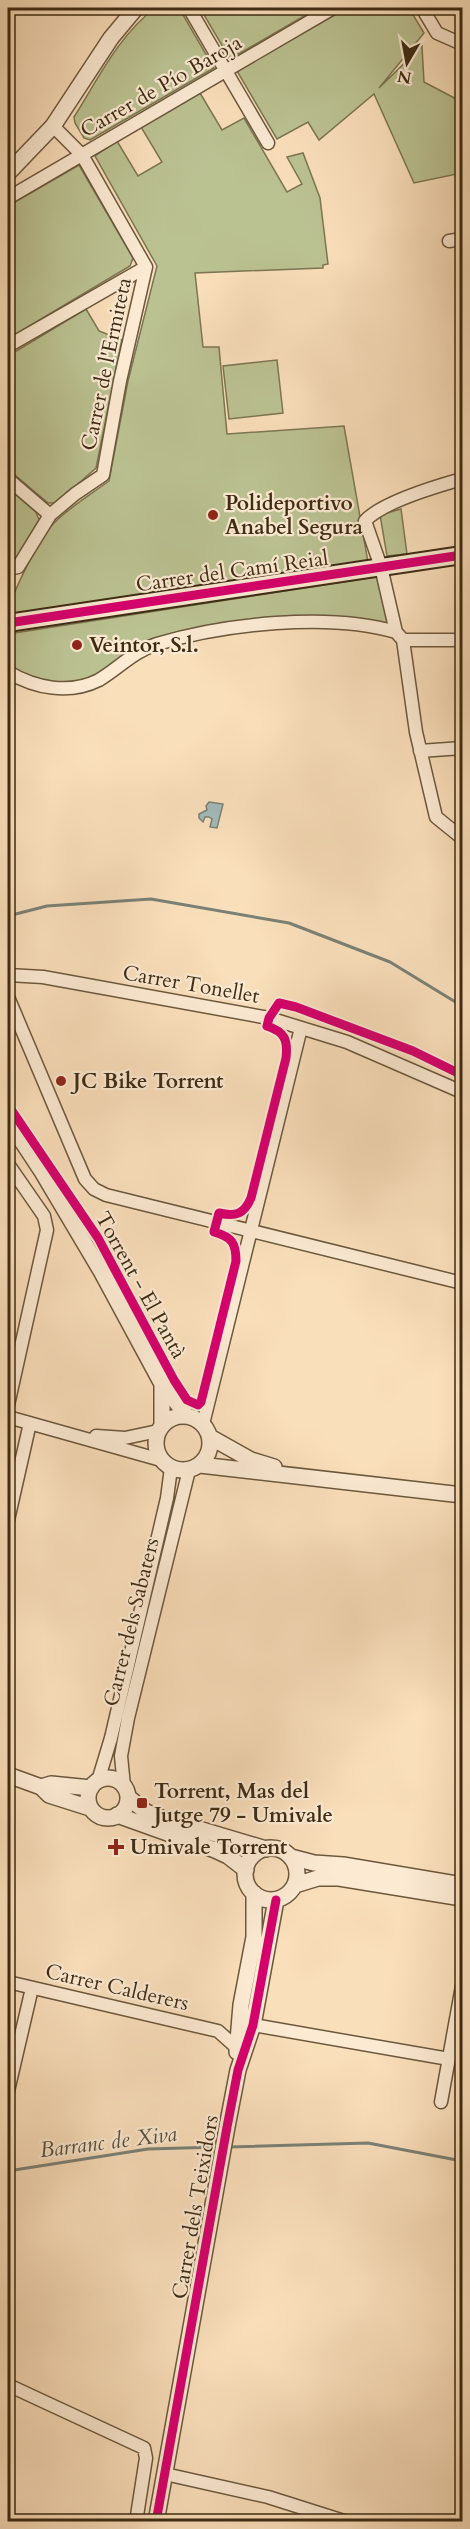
<svg xmlns="http://www.w3.org/2000/svg" width="470" height="2529" font-family="Cardo,serif">
  <style>
    .green { fill: #bbc292; stroke: #7c7652; stroke-width: 1.5 }
    .water { fill: #a2baba; stroke: #7a8177; stroke-width: 1.5 }
    .lines { fill: none; stroke-linecap: round; stroke-linejoin: round }
    .stream { stroke: #7a8177; stroke-width: 3 }
    .minor-casing { stroke: #6c583d; stroke-width: 15 }
    .tertiary-casing { stroke: #6c583d; stroke-width: 18 }
    .secondary-casing { stroke: #3d2b13; stroke-width: 20 }
    .minor { stroke: #fcead3; stroke-width: 12 }
    .tertiary { stroke: #fcead3; stroke-width: 15 }
    .secondary { stroke: #fcead3; stroke-width: 16 }
    .cycleway-casing { stroke: #fcead3; stroke-width: 13 }
    .cycleway { stroke: #d6006c; stroke-width: 9 }
    .poi-dot { fill: #8f2418; stroke: #fcead3; stroke-width: 2 }
    .labels { text-anchor: middle; stroke-width: 4.5; stroke-linejoin: round; paint-order: stroke }
    .street-label { font-size: 21px; fill: #3d2b13; stroke: #fcead3 }
    .poi-label { font-size: 21px; font-weight: bold; fill: #3d2b13; stroke: #fcead3; text-anchor: start }
    .water-label { font-size: 22px; font-style: italic; fill: #564f3d; stroke: #fcead3 }
  </style>
  <rect width="100%" height="100%" fill="#fadfbb"/>
  <filter id="stains"><feTurbulence type="fractalNoise" baseFrequency=".00333" numOctaves="4"/><feColorMatrix values="0 0 0 0 .2 0 0 0 0 .09 0 0 0 0 .02 0 0 0 .5 -.17"/></filter>
  <radialGradient id="worn" r=".72"><stop offset=".6" stop-color="#630" stop-opacity="0"/><stop offset="1" stop-color="#630" stop-opacity=".3"/></radialGradient>
  <path class="green" d="M155,8H179L214,68L90,140L84,138L75,123L74,117C98,79 119,35 155,8Z
    M200,8H199H318L230,59Z
    M347,8H409L424,33L379,88L422,46L424,82L462,102V173L414,183L374,94L319,140L308,122L277,139L237,71Z
    M200,93L222,130L244,118L287,192L302,184L287,157L303,153L320,198L328,264L323,265V268L195,273L203,347H219L227,434L344,426L368,562L9,614C9,596 41,536 54,523C71,506 90,495 109,481L128,381L157,266L95,156L117,141L138,176L162,162L141,127Z
    M79,165L133,258L130,266L11,337L8,336V206Z
    M86,309L99,331L122,340L96,468L56,503H48L8,469V356Z
    M277,360L283,413L229,419L223,366Z
    M8,488L36,512L39,520L16,558L8,561Z
    M401,509L407,554L387,556L380,515Z
    M382,576L388,623L335,620L198,630L138,646V648C121,656 107,670 91,678C64,690 30,683 8,665V634Z"/>
  <path class="water" d="M209,802L223,804L217,828L210,827L212,819L209,817H205L203,822L199,818V814L207,810L206,806Z"/>
  <g class="lines">
    <path class="stream" d="M8,916L47,906L151,899L289,923L390,962L462,1006
      M229,2147L368,2143L462,2161
      M8,2171L148,2149L219,2147"/>
    <defs>
      <path id="minor" d="M189,8L268,143
        M422,8L437,33L462,44
        M53,126L82,155L146,267
        M8,198L333,8
        M449,241L462,239
        M8,346L146,267
        M8,479L50,515
        M462,479C437,486 382,502 365,521L381,567L396,632L403,640L416,732L436,817L462,838
        M8,569L18,567L50,515L75,494L103,475L120,381L146,267
        M403,640H462
        M8,672C35,688 69,695 99,680C119,668 134,651 157,644C223,624 329,612 396,632
        M420,751L462,748
        M8,975L43,977L269,1018L347,1042L462,1092
        M8,997L85,1179L94,1189L106,1195L462,1283
        M8,1164L44,1216L47,1230L8,1405
        M8,1417L161,1460
        M203,1424L301,1028
        M96,1436L125,1438L158,1431
        M8,1520L30,1423
        M98,1781L111,1738L167,1498L171,1468
        M124,1786L121,1756L128,1718L189,1470
        M8,1982L218,2031L237,2048
        M253,2025L449,2059
        M8,2091L32,1988
        M441,2102L462,1986
        M8,2385L144,2448L146,2458L136,2522
        M165,2474L268,2497L347,2522"/>
      <path id="tertiary" d="M8,173L53,126L111,38L136,8
        M8,1120L41,1170L101,1271L162,1384L187,1416
        M162,1384V1424
        M156 1443a27 27 0 1 1 54 0a27 27 0 1 1-54 0Z
        M210,1437L251,1460L274,1467
        M200,1465L462,1495
        M8,1775L41,1787L49,1795L90,1808
        M88 1798a20 20 0 1 1 40 0a20 20 0 1 1-40 0Z
        M41,1787L51,1784L91,1788
        M128,1797L146,1812L162,1818L266,1849
        M117,1815L215,1850L228,1856L246,1870
        M245 1874a26 26 0 1 1 52 0a26 26 0 1 1-52 0Z
        M291,1857L314,1863L343,1865L462,1885
        M295,1885L318,1878H339L462,1898
        M237,2052L241,2005L254,1937V1893
        M156,2522L227,2127L238,2070L253,2025L276,1900"/>
      <path id="secondary" d="M8,623L462,555"/>
    </defs>
    <use href="#minor" class="minor-casing"/>
    <use href="#tertiary" class="tertiary-casing"/>
    <use href="#secondary" class="secondary-casing"/>
    <use href="#minor" class="minor"/>
    <use href="#tertiary" class="tertiary"/>
    <use href="#secondary" class="secondary"/>
    <defs>
      <path id="cycleway" d="M8,623L462,555
        M8,1105L98,1238L174,1380L187,1400L198,1405L201,1402L236,1261C236,1243 232,1237 214,1232L219,1213C236,1217 244,1214 251,1198L286,1058C288,1040 285,1032 267,1026L269,1018L279,1003L296,1007L413,1051L462,1075
        M156,2522L227,2127L238,2070L253,2025L276,1900"/>
    </defs>
    <use href="#cycleway" class="cycleway-casing"/>
    <use href="#cycleway" class="cycleway"/>
  </g>
  <g class="poi-dot">
    <circle cx="213" cy="515" r="6"/>
    <circle cx="77" cy="645" r="6"/>
    <circle cx="61" cy="1081" r="6"/>
    <rect x="136" y="1797" width="12" height="12" rx="3"/>
    <path d="M113 1838h6v6h6v6h-6v6h-6v-6h-6v-6h6z"/>
  </g>
  <g class="labels">
    <g class="street-label">
      <text transform="translate(161 86) rotate(-30)" y="7">Carrer de Pío Baroja</text>
      <text transform="translate(106 364) rotate(-78)" y="7">Carrer de l'Ermiteta</text>
      <text transform="translate(232 571) rotate(-8)" y="7">Carrer del Camí Reial</text>
      <text transform="translate(191 984) rotate(10)" y="7">Carrer Tonellet</text>
      <text transform="translate(141 1285) rotate(61)" y="7">Torrent - El Pantà</text>
      <text transform="translate(131 1622) rotate(-76)" y="7">Carrer dels Sabaters</text>
      <text transform="translate(117 1987) rotate(13)" y="7">Carrer Calderers</text>
      <text transform="translate(195 2207) rotate(-80)" y="7">Carrer dels Teixidors</text>
    </g>
    <g class="poi-label">
      <text x="225" y="510">Polideportivo<tspan x="225" dy="24">Anabel Segura</tspan></text>
      <text x="89" y="652">Veintor, S.l.</text>
      <text x="73" y="1088">JC Bike Torrent</text>
      <text x="154" y="1798">Torrent, Mas del<tspan x="154" dy="24">Jutge 79 - Umivale</tspan></text>
      <text x="130" y="1854">Umivale Torrent</text>
    </g>
    <g class="water-label">
      <text transform="translate(108 2141) rotate(-7)" y="8">Barranc de Xiva</text>
    </g>
  </g>
  <rect width="470" height="2529" fill="none" stroke="#fadfbb" stroke-width="30"/>
  <rect x="9" y="9" width="452" height="2511" fill="none" stroke="#3d2b13" stroke-width="3"/>
  <rect x="15" y="15" width="440" height="2499" fill="none" stroke="#3d2b13" stroke-width="1.5"/>
  <g transform="translate(407 63) rotate(190)" stroke="#fcead3" stroke-width="4.5" paint-order="stroke">
  <path d="M0-4.5L10 22L0 15L-10 22Z" fill="#3d2b13"/>
  <text y="-9" font-size="16" font-weight="bold" text-anchor="middle" fill="#3d2b13">N</text>
  </g>
  <rect width="100%" height="100%" filter="url(#stains)"/>
  <rect width="100%" height="100%" fill="url(#worn)"/>
</svg>
